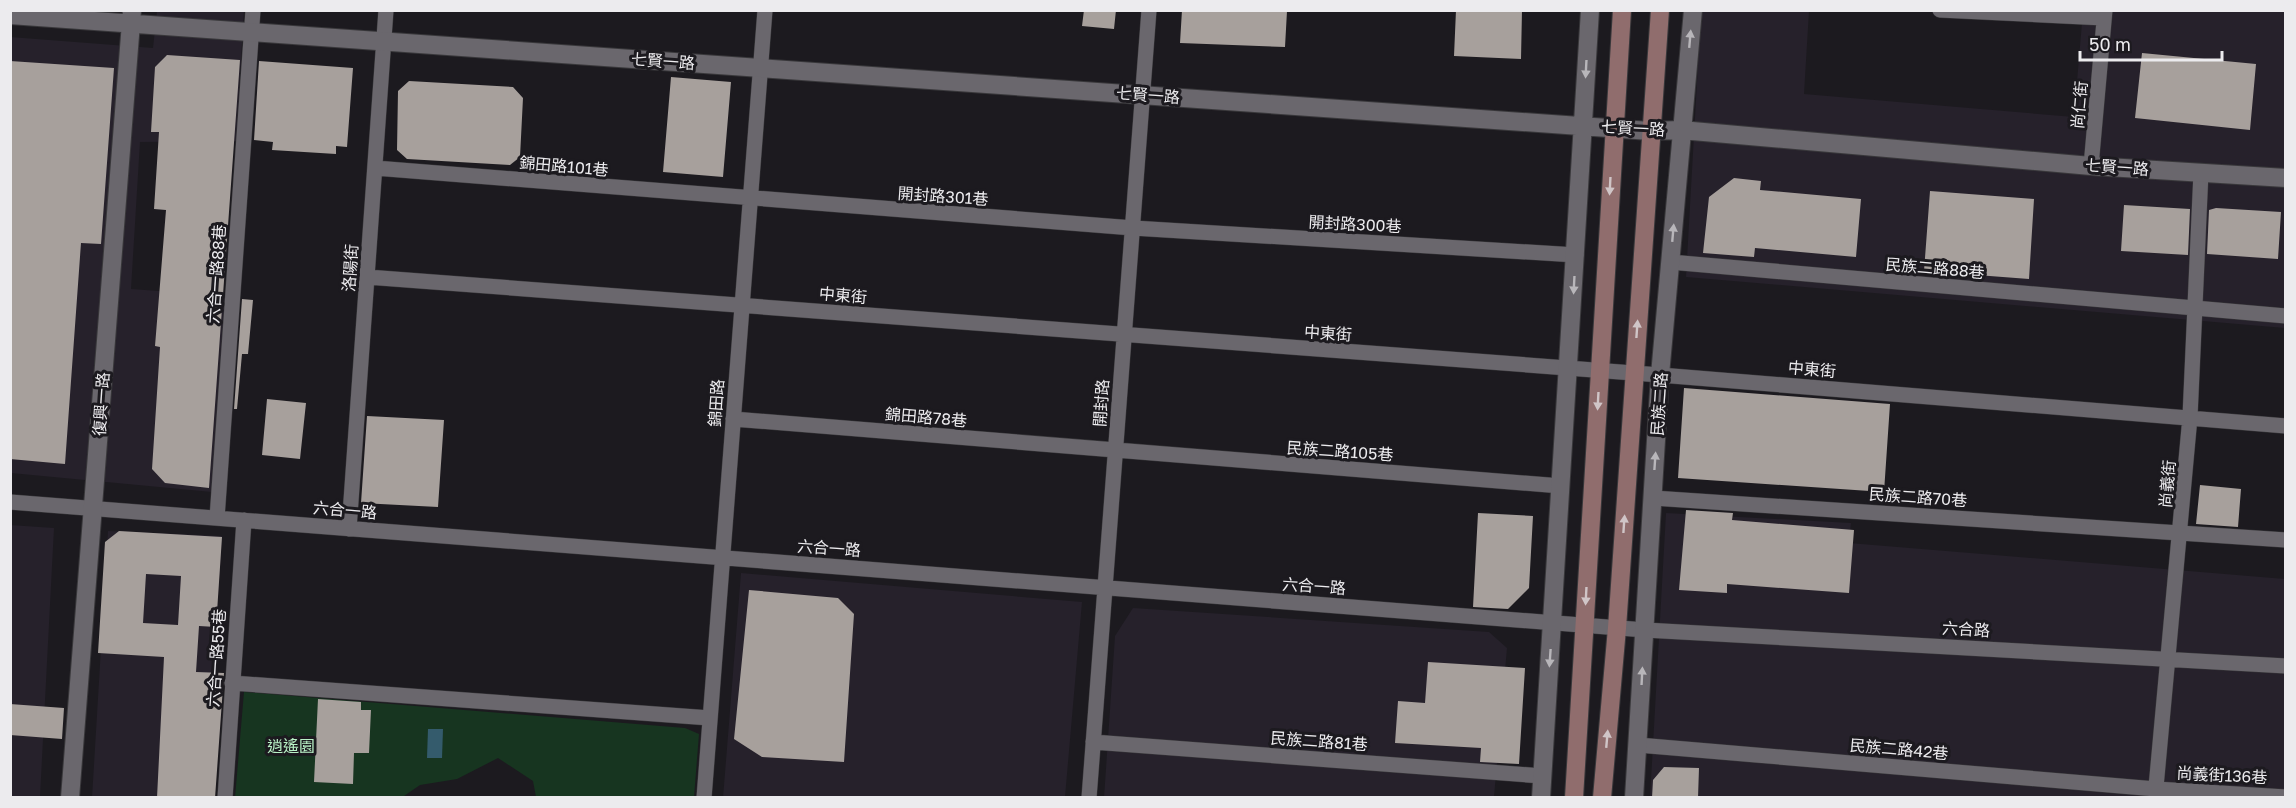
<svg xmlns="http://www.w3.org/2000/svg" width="2296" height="808" font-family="'Golos Text','Noto Sans TC',sans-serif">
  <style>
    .built { fill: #26212b }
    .green { fill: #173520 }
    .water { fill: #345b6c }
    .building { fill: #a7a09c; fill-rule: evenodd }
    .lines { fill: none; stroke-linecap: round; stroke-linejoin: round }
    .minor-casing { stroke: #39383b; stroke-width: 16 }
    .tertiary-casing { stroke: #39383b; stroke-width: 20 }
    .secondary-casing { stroke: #39383b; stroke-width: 20 }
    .minor { stroke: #6a676d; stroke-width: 15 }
    .tertiary { stroke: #6a676d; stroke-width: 18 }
    .secondary { stroke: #906d6d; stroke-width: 18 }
    .oneway { fill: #b8b6ba }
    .oneway2 { fill: #d0c5c7 }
    .labels { text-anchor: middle; stroke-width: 6; stroke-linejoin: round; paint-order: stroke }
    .street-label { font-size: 16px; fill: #ecebee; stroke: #1c1a1f }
    .park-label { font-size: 16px; fill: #b9f2c6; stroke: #1c1a1f }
  </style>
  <rect width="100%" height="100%" fill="#1c1a1f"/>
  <path class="built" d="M157,11H244L236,141L140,142L131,289L228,296L212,492L11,473L10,37L153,48Z
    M1701,11H1809L1804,94L2074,117L2083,11H2285V328L1686,277Z
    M1666,513L1851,523L1849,543L2285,579V797L1650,798Z
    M10,525L54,528L40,797H11Z
    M108,531L222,536L205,797L92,798Z
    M741,573L1082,602L1065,797L723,798Z
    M1133,608L1489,632L1507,648L1494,797L1104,798L1115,636Z"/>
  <path class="green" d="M244,692L685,728L699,734L694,797H536L533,781L498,758L457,779L420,785L404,796L235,798Z"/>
  <path class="water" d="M428,729H443L442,758H427Z"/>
  <path class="building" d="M1084,10H1116L1114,29L1082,26Z
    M1182,10L1287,11L1285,47L1180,43Z
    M1456,10H1522L1521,59L1454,56Z
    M2142,53L2256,64L2250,130L2135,118Z
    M167,55L240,60L209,488L165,483L152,469L160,347L155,346L166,210L154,209L159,132H151L155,67Z
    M10,61L114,68L101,244L81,243L65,464L10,459Z
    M259,61L353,68L347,147L336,146V154L272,150L273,142L254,140Z
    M671,77L731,82L723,177L663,172Z
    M409,81L513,87L523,98L520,157L510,165L407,159L397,150L398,91Z
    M1734,178L1761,181L1760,190L1861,199L1856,257L1755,248L1754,257L1703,253L1709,197Z
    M1930,191L2034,199L2029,279L1924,271Z
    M2124,205L2190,209L2188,255L2121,251Z
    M2216,208L2281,212L2278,259L2207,254L2209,210Z
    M242,299L253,300L248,354H242L237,409H234Z
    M1684,388L1890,404L1884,492L1678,478Z
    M267,399L306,403L300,459L262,455Z
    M367,416L444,420L438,507L361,503Z
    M2200,485L2241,489L2238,527L2196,524Z
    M1686,510L1733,513L1732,520L1854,530L1849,593L1727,584V593L1679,590Z
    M1478,513L1533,516L1529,588L1508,609L1473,607Z
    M119,531L222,537L216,627L199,626L196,672L224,673L215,798H157L164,657L98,653L105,542ZM146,574L181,576L178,625L143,623Z
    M749,590L838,598L854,614L844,762L762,757L734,739Z
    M1428,662L1525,668L1519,764L1480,762L1481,748L1395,743L1398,701L1425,703Z
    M318,699L361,702V710H371L369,753H354L353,784L314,782Z
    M10,704L64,708L62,739L10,735Z
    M1664,767L1699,768L1698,798H1652L1653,780Z"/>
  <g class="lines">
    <defs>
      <path id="minor" d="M1940,10L2104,18
        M2091,166L2105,10
        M375,168L1133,228L1576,255
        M1670,262L2286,316
        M367,277L1660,375L2286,426
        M733,419L1561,486
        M1653,498L2286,540
        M10,502L1645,630L2286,666
        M217,518L253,10
        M349,529L386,10
        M232,683L710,718
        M1093,742L1542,776
        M1638,745L2156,789L2286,797
        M225,798L244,520
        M704,798L765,10
        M1089,798L1149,10
        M2155,798L2190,417L2201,172"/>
      <path id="tertiary" d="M10,15L1650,131L1681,130L2091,166L2286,178
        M70,798L132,10
        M1541,798L1590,10
        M1634,798L1660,375L1693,10"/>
      <path id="secondary" d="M1574,798L1622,10
        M1602,798L1617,628L1660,10"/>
    </defs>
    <use href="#minor" class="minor-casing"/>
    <use href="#tertiary" class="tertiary-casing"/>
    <use href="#secondary" class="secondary-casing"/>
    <use href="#minor" class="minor"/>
    <use href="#tertiary" class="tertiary"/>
    <use href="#secondary" class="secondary"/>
  </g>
  <defs><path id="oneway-solid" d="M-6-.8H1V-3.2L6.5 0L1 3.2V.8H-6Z" transform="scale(1.5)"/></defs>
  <g class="oneway">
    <use href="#oneway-solid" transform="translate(1690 39) rotate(-85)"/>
    <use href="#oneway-solid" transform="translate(1586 69) rotate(93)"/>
    <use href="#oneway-solid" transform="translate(1673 233) rotate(-85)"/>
    <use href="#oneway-solid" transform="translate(1574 285) rotate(93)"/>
    <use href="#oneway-solid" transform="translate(1655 461) rotate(-86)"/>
    <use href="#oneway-solid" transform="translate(1550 658) rotate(94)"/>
    <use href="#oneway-solid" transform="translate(1642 676) rotate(-87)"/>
  </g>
  <g class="oneway2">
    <use href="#oneway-solid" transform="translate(1610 186) rotate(93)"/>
    <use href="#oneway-solid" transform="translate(1637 329) rotate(-86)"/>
    <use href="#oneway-solid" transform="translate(1598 401) rotate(93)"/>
    <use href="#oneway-solid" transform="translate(1624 524) rotate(-86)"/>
    <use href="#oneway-solid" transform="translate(1586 596) rotate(93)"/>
    <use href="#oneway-solid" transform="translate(1607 739) rotate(-85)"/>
  </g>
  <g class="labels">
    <g class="street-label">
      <text transform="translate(663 61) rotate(4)" y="6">七賢一路</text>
      <text transform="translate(1148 95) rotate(4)" y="6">七賢一路</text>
      <text transform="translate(2079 105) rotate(-85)" y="6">尚仁街</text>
      <text transform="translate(1633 128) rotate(3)" y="6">七賢一路</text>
      <text transform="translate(564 166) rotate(5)" y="6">錦田路101巷</text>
      <text transform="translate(2117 167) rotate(4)" y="6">七賢一路</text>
      <text transform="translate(943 196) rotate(4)" y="6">開封路301巷</text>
      <text transform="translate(1355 224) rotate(3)" y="6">開封路300巷</text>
      <text transform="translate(350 268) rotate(-86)" y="6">洛陽街</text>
      <text transform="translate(1935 268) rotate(5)" y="6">民族二路88巷</text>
      <text transform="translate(216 274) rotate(-86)" y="6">六合一路88巷</text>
      <text transform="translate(843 295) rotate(5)" y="6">中東街</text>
      <text transform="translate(1328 333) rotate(4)" y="6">中東街</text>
      <text transform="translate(1812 369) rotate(5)" y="6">中東街</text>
      <text transform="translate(716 403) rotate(-86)" y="6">錦田路</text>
      <text transform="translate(1101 403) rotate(-86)" y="6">開封路</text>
      <text transform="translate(101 404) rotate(-86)" y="6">復興一路</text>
      <text transform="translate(1659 404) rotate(-86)" y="6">民族二路</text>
      <text transform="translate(926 417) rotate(5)" y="6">錦田路78巷</text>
      <text transform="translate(1340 451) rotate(4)" y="6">民族二路105巷</text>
      <text transform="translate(2167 484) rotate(-85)" y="6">尚義街</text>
      <text transform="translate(1918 497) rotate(4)" y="6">民族二路70巷</text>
      <text transform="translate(345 510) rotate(5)" y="6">六合一路</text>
      <text transform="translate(829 548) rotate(4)" y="6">六合一路</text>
      <text transform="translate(1314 586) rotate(4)" y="6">六合一路</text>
      <text transform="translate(1966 629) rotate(3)" y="6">六合路</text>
      <text transform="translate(216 658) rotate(-86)" y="6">六合一路55巷</text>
      <text transform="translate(1319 741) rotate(4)" y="6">民族二路81巷</text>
      <text transform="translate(1899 749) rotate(5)" y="6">民族二路42巷</text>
      <text transform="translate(2222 775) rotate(3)" y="6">尚義街136巷</text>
    </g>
    <g class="park-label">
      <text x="291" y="752">逍遙園</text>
    </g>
  </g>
  <rect width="2296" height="808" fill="none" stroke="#ecebee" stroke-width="24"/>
  <path d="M2080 51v9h142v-9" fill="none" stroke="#ecebee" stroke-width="3"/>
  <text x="2089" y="51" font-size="18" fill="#ecebee" stroke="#1c1a1f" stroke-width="4.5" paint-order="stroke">50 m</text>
</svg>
